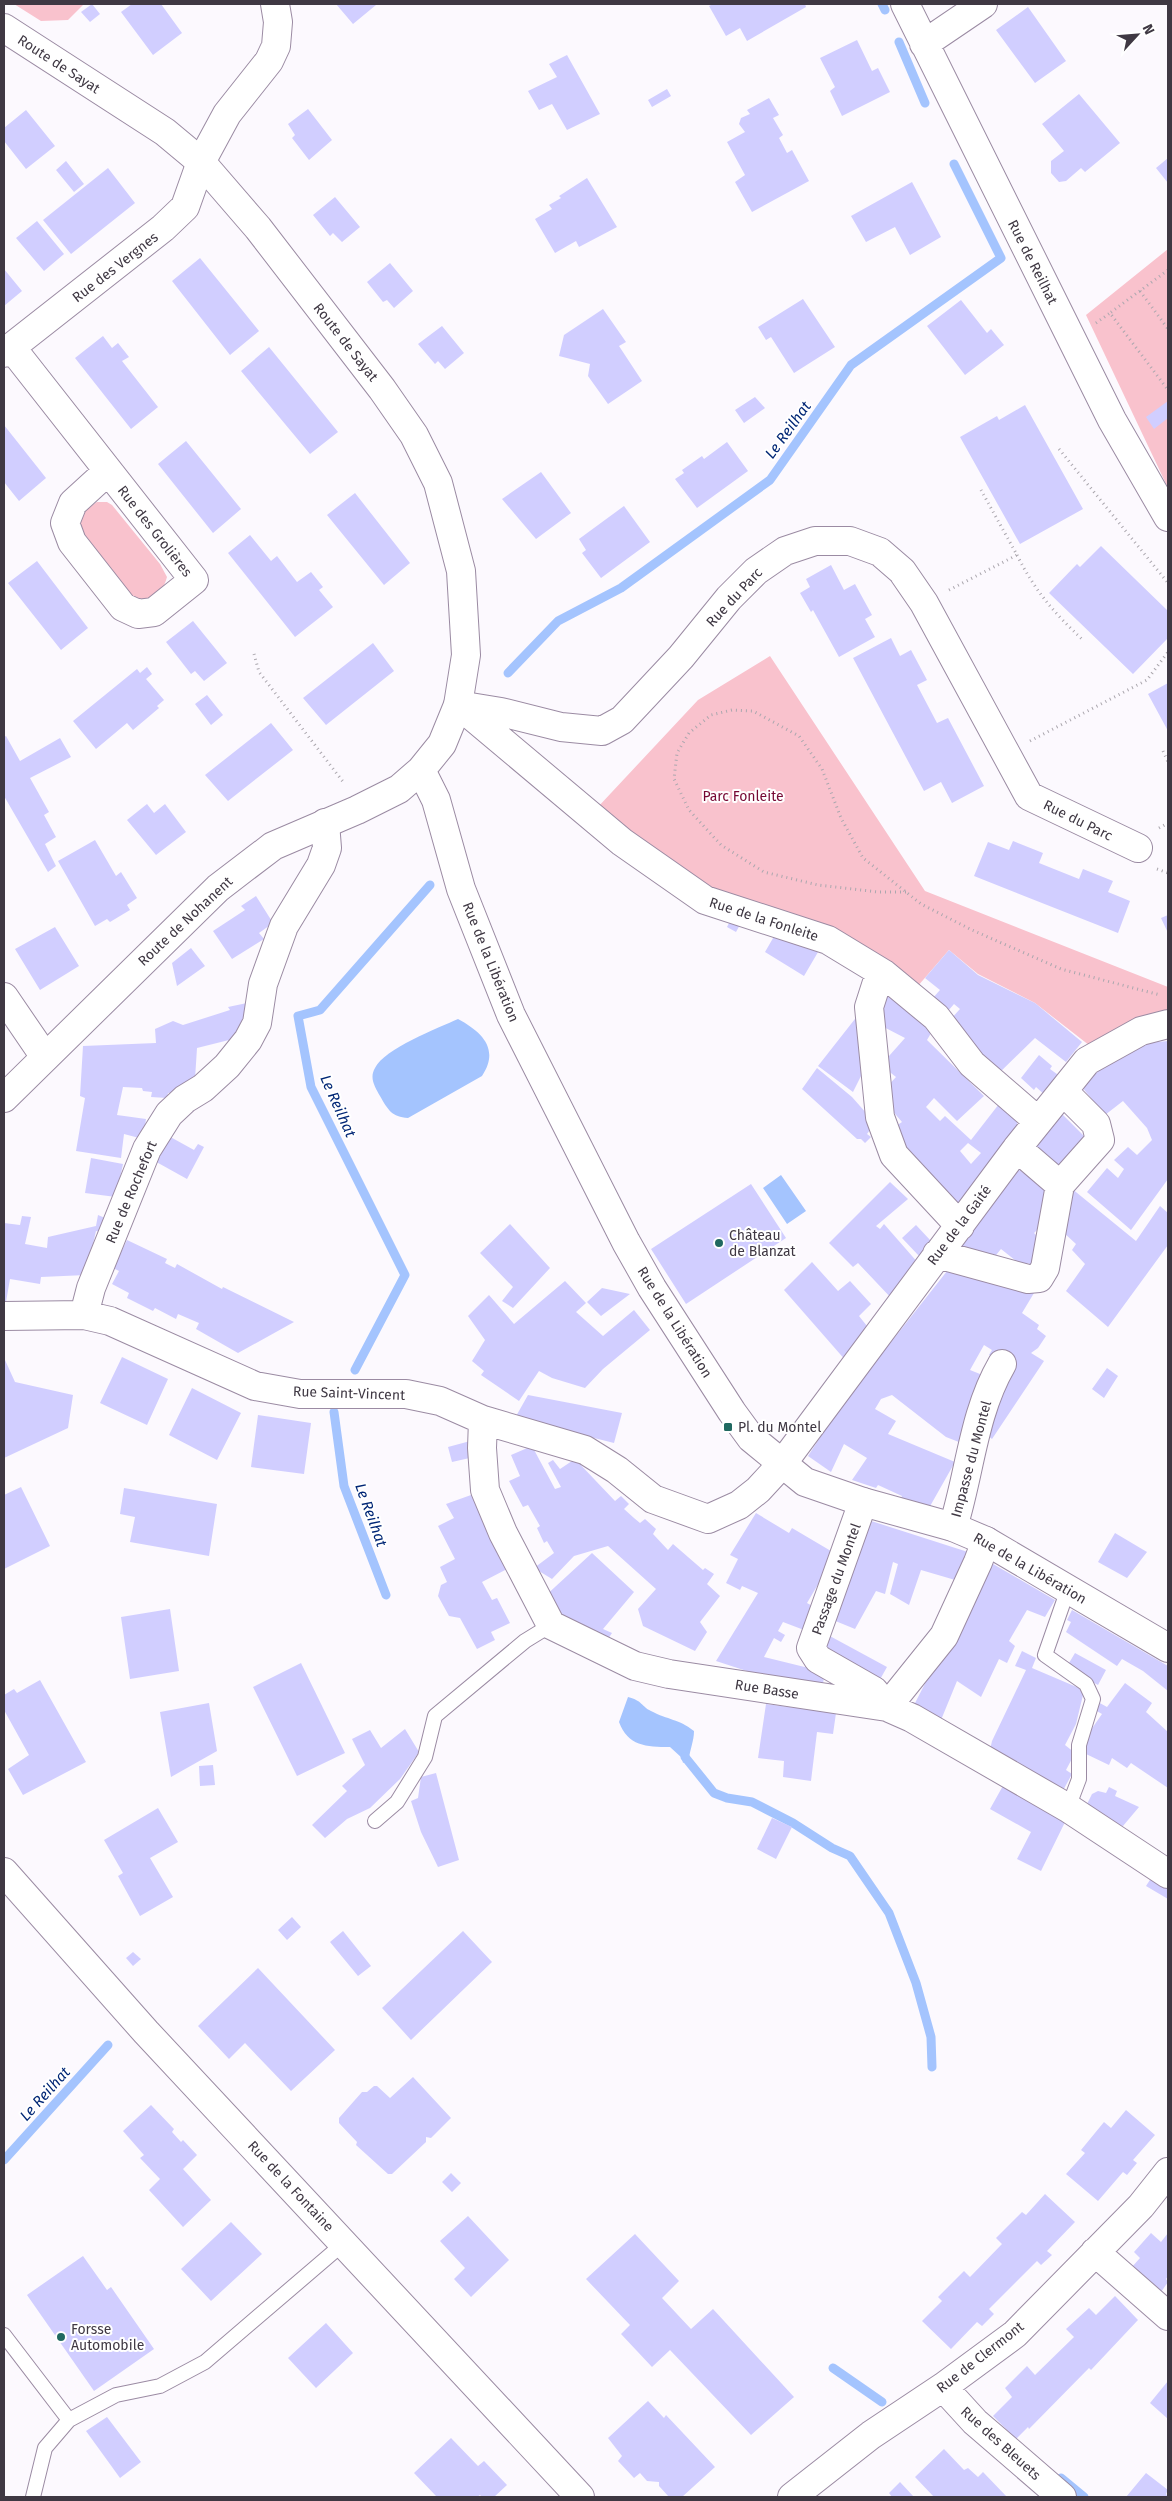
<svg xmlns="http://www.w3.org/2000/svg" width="1172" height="2501" font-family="'Fira Sans',sans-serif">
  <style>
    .green { fill: #f9c2cd }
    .water { fill: #a4c4fe }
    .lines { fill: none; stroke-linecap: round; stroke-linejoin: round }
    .stream { stroke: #a4c4fe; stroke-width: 9 }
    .building { fill: #d1ceff; fill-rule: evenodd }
    .lane-casing { stroke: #9b8ba3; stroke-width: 16 }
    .street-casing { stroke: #9b8ba3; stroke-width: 30 }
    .secondary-casing { stroke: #9b8ba3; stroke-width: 30 }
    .path { stroke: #aba7ae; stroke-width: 3; stroke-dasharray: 1 4; stroke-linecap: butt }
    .lane { stroke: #fff; stroke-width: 14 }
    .street { stroke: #fff; stroke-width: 28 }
    .secondary { stroke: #fff; stroke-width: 28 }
    .poi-dot { fill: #206961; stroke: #fff; stroke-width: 2 }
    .labels { text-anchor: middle; stroke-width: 4; stroke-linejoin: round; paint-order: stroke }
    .street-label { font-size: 14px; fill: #3f3843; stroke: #fff }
    .park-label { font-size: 14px; fill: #760834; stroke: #fff }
    .poi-label { font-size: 14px; fill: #3f3843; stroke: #fff; text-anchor: start }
    .water-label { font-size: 15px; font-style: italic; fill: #002675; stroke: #fff }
  </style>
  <rect width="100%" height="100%" fill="#fcf9fe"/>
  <path class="green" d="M14,4H84L68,20L41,21Z
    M1168,249V488L1086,315Z
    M97,502H107L112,505L160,564L167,577C163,593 149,605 132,598L80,531L82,512Z
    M770,656L925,891L1168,987V1011L1094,1049L1035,1003L978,974L949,950L917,987L709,894L597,808L698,700Z"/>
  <path class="water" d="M458,1019C482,1032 500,1049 482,1076L408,1118C392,1117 388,1110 380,1096C375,1087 369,1078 375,1068C384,1049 438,1028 458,1019Z
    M781,1175L806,1211L787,1224L763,1188Z
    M628,1697C643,1701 641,1706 651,1711C668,1720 679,1719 694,1731C694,1741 690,1749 689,1759L683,1763L682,1758L670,1747C646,1747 628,1746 619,1722Z"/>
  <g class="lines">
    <path class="stream" d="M882,4L885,10
      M899,42L925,103
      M508,673L558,621L621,588L770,480L851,365L1001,258L954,164
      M355,1370L405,1275L311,1087L298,1016L320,1010L430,885
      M334,1412L344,1486L386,1595
      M685,1757L714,1793L727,1798L752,1802L793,1823L832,1848L850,1856L889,1913L916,1983L931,2037L932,2067
      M4,2160L108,2045
      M833,2368L882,2402
      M1061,2478L1084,2497"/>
  </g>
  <path class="building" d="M92,4L100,14L90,22L81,12Z
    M132,4H161L182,33L153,55L121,12Z
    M336,4H375L376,5L353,24Z
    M713,4H805L806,7L747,41L740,28L726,36L709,6Z
    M1028,7L1066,61L1035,83L996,30Z
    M857,40L872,71L878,68L890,92L842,116L830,91L835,87L820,58Z
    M567,55L600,114L567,130L552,104L539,110L528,91L557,77L549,64Z
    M667,89L671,96L652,107L648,100Z
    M1079,94L1120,143L1085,172L1081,168L1066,181L1059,182L1051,173V161L1064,151L1042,124Z
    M769,98L779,115L773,118L783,135L779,138L787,153L792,150L809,181L752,212L735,182L745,175L727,142L745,132L739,124L741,118L750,114L747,110Z
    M308,109L332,140L309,160L292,138L295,135L288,124Z
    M26,110L55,146L26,169L4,141V128Z
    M1168,158V183L1156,168Z
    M66,161L84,184L74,192L56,170Z
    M108,168L135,203L71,254L43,220Z
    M587,178L617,227L579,247L576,241L555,253L535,219L552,209L549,205L561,198L559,196Z
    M912,182L941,237L910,255L895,227L866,242L851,216Z
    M335,197L360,227L342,242L333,233L330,236L313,215Z
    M37,221L64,254L44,271L16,238Z
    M200,258L259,331L230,355L172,281Z
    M390,263L413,291L394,308L387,300L383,302L367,282Z
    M4,269L22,291L4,306Z
    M803,299L835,347L794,373L771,337L766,340L758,327Z
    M961,300L987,333L991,329L1004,345L965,375L927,326Z
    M603,309L626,342L619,346L642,381L608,404L588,376L590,364L559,356L564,335Z
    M442,326L464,353L445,369L438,361L435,364L418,344Z
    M103,336L112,348L118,343L129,357L122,361L158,407L131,429L75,358Z
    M269,347L338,432L310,454L241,371Z
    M755,397L765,408L744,423L735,410Z
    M1168,401V418L1154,429L1146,417Z
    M1025,405L1083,509L1020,544L960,437L997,416L999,420Z
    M4,425L46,478L19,501L4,482Z
    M186,441L241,509L213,533L158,464Z
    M727,442L748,471L697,508L675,479L684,473L682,470L702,456L704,459Z
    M541,472L571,513L536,539L502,499Z
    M355,493L410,563L384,585L327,515Z
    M624,506L650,542L601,578L582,553L586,550L579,539Z
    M250,535L271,561L277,556L297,582L311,572L323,587L319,590L333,607L295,637L228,553Z
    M1101,546L1168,611V638L1133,674L1049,593L1077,564L1080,567Z
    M37,561L88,628L61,650L8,583Z
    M831,565L844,590L855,584L872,615L865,619L875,637L839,657L813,610L811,612L800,593L810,587L806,579Z
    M193,621L227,663L204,681L195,671L191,674L166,642Z
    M891,638L900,656L911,650L927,680L917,685L937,723L948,718L984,786L952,803L941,782L924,791L853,658Z
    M373,643L394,671L326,725L303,698Z
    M147,667L152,674L146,679L164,700L157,706L159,708L133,730L127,723L96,749L73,721L137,669L140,673Z
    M1168,683V731L1148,694Z
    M207,695L223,715L211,725L195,704Z
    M271,723L293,750L228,801L205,775Z
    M6,736L20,761L60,738L71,757L30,778L49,812L44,815L56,837L45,844L56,866L48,872L4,796V737Z
    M147,804L154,813L165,804L186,832L156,855L127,820Z
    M95,840L116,876L121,872L137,898L127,905L130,910L110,922L107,919L95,926L58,861Z
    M1013,841L1043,853L1039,863L1079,879L1083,869L1113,881L1108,892L1130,901L1118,933L974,876L988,842L1009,850Z
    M256,896L273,923L259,933L264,939L232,959L213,931L245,910L241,906Z
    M1168,915V933L1161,918Z
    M732,917L742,921L736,932L727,927Z
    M55,927L79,966L40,990L15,949Z
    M776,933L821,947L804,976L765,952Z
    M191,948L205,966L177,986L172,963Z
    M949,950L978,975L1035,1003L1082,1042L1066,1062L1035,1038L996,1076L950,1020L960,1009L954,1004L948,1011L932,999L940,990L925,978Z
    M893,992L934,1028L927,1040L984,1096L957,1121L934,1098L926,1107L940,1121L945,1116L971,1140L999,1104L1017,1121L1018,1132L958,1210L930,1183L893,1128L902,1122L884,1101L883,1091L896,1077L881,1065L905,1038L876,1023L879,1001ZM968,1143L981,1153L971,1164L960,1151Z
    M247,1003V1025L238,1027L241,1037L197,1048L195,1079L178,1092L168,1093L167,1098L151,1097L152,1092L143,1091L142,1088L123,1087L117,1115L146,1119L143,1139L124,1134L121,1158L76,1151L85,1098L80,1096L83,1046L156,1043L155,1029L173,1021L183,1025L230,1010L228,1007Z
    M862,1010L868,1062L853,1092L818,1066Z
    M1168,1041V1179L1131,1230L1087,1192L1107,1168L1118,1178L1124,1169L1114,1160L1128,1147L1137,1155L1152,1140L1147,1128L1123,1101L1105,1115L1081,1086L1114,1058L1148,1043Z
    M1039,1055L1052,1066L1050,1069L1061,1077L1046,1096L1036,1087L1034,1090L1021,1078Z
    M817,1068L852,1097L875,1123L867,1134L871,1137L865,1143L861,1139H857L802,1089Z
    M1060,1112L1086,1138L1057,1169L1033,1147Z
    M165,1134L194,1150L198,1144L204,1147L187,1179L151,1159Z
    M91,1158L123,1164L116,1197L85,1193Z
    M1010,1164L1052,1192L1040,1227L1034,1233L1044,1243L1033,1267L1028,1263L1025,1265L1020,1264L1001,1249L992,1260L960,1248Z
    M890,1182L908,1199L876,1226L880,1229L884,1224L919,1264L893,1300L858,1263L853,1267L829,1243Z
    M751,1184L786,1238L686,1304L651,1249Z
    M1071,1188L1136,1241L1160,1206L1168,1213V1245L1108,1327L1066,1291L1085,1264L1072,1250L1076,1244L1063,1232L1067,1227L1061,1223Z
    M98,1215L105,1218L101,1232L96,1231L86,1275L41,1277L40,1284L10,1279L6,1302L4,1301V1223L20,1225L22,1216L31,1217L25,1244L47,1248L48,1237L96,1226Z
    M510,1224L550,1268L513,1308L502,1301L513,1287L480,1253Z
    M916,1225L931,1241L919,1256L902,1238Z
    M127,1240L167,1259L165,1263L175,1268L177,1264L222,1289L223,1287L294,1322L238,1353L196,1329L199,1323L178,1314L176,1319L155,1308L153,1311L127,1298L129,1293L112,1284L119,1271L113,1268Z
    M812,1262L838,1291L850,1281L871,1304L859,1316L871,1331L847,1362L784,1290Z
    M951,1266L1000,1277L1034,1293L1022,1313L1039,1325L1037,1329L1046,1336L1038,1348L1031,1353L1044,1361L992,1439L987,1435L992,1357L989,1355L992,1350L984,1345L970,1370L985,1376L964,1444L946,1437L892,1395L881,1399L875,1409L896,1421L888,1434L955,1462L929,1508L901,1498L902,1496L878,1485L876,1488L852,1480L867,1458L844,1444L831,1472L808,1456L882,1342L888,1346Z
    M565,1281L586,1303L576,1312L603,1336L634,1310L650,1330L603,1369L585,1388L552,1378L539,1371L519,1401L481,1375L484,1371L472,1361L485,1340L468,1316L489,1295L514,1324Z
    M602,1288L630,1294L601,1316L587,1302Z
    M122,1357L168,1379L147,1425L100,1403Z
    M5,1360L15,1382L73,1395L68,1428L4,1458Z
    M1107,1368L1118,1376L1104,1398L1092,1389Z
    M192,1388L241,1413L217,1460L169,1435Z
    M528,1395L622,1413L614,1443L515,1418Z
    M258,1415L311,1423L304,1474L251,1467Z
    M474,1440V1457L452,1462L448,1447Z
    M532,1446L555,1489L561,1487L548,1463L553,1460L560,1469L575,1459L615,1501L621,1496L629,1504L624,1509L634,1518L640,1523L645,1519L656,1529L653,1534L668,1550L673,1544L703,1570L705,1568L714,1574L707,1584L720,1596L700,1622L707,1632L695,1651L643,1626L638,1609L656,1589L608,1546L574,1556L552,1579L534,1568L554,1553L547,1541L544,1543L537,1528L540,1526L528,1505L523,1507L509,1481L520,1476L511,1455Z
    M21,1487L50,1546L4,1569V1495Z
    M124,1488L217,1504L209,1556L130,1542L135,1517L120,1514Z
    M471,1495L509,1568L482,1582L492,1600L497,1598L510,1623L491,1632L495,1640L477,1649L460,1618L449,1616L438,1596L441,1585L447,1582L440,1567L455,1559L438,1526L454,1518L446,1504Z
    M756,1513L789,1533L792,1528L836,1554L807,1603L816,1608L804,1630L783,1622L778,1631L785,1635L781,1642L774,1638L764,1657L825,1672L822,1689L756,1674L716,1661L758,1593L742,1586L740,1590L726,1583L738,1559L730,1555Z
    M865,1519L971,1553L962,1582L921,1570L909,1605L890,1594L898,1564L893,1562L885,1594L876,1591L855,1629L833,1620Z
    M1115,1533L1147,1552L1127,1578L1098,1562Z
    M592,1553L634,1592L603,1629L612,1633L608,1639L573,1625L543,1598Z
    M988,1561L1055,1600L1045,1617L1027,1610L1009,1641L1015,1646L1007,1663L999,1659L981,1697L957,1681L941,1720L914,1705Z
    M170,1609L179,1671L130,1679L121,1617Z
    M1072,1610L1168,1666V1691L1143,1671L1122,1659L1117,1666L1066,1632L1071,1622L1067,1620Z
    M828,1635L887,1667L878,1683L822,1651Z
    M1022,1651L1036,1658L1032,1668L1079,1688L1083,1695L1076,1724L1065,1745L1075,1753L1066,1770L1072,1774L1060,1796L990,1750L992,1741L1026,1670L1015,1666Z
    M1075,1653L1106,1670L1098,1685L1066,1668Z
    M301,1663L345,1753L297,1776L253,1687Z
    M40,1680L86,1762L23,1795L8,1769L29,1755L4,1710V1695L14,1689L17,1693Z
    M1125,1683L1152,1703L1146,1712L1168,1732V1788L1131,1763L1127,1768L1112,1758L1109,1765L1086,1754V1737L1102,1714L1095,1710L1098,1702L1107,1707Z
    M209,1703L217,1751L171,1777L160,1712Z
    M766,1704L836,1713L833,1734L817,1732L811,1781L783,1777L784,1761L758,1758Z
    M405,1729L419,1752L400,1779L370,1808L347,1819L325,1838L312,1825L347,1791L342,1786L365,1765L352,1739L370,1730L381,1748Z
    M213,1765L215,1785L200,1786L199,1766Z
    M436,1773L459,1860L438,1867L421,1832L411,1801L418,1798L421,1777Z
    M1004,1784L1067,1818L1041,1871L1017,1859L1031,1832L990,1809Z
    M1109,1787L1117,1791L1115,1796L1139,1807L1123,1826L1115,1824L1086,1806L1092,1794L1098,1791L1106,1793Z
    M158,1808L178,1842L150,1858L173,1897L140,1916L118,1876L123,1873L104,1840Z
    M772,1818L792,1827L776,1859L757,1849Z
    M1155,1872L1168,1880V1899L1146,1886Z
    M292,1917L301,1927L287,1940L278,1930Z
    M343,1931L371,1966L358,1976L330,1942Z
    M463,1931L492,1962L411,2040L382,2008Z
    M133,1952L141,1959L133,1966L126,1958Z
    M258,1968L335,2050L291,2091L245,2043L229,2059L198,2026Z
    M413,2077L451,2118L431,2138L426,2137V2142L392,2174H388L356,2145L357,2142L339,2123V2118L362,2092H367L374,2086H377L390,2098Z
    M151,2105L174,2129L172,2132L181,2142L183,2140L197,2155L183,2169L211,2200L183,2227L149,2190L160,2179L140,2158L144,2155L123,2131Z
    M1126,2110L1155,2135L1133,2160L1137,2163L1127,2175L1123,2172L1098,2201L1066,2174L1085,2153L1081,2150L1104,2122L1111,2128Z
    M451,2173L461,2183L452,2192L442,2182Z
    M1045,2194L1075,2222L1047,2251L1052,2255L1041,2265L1037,2261L989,2309L994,2314L982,2326L977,2322L951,2349L922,2321L942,2301L938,2297L964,2271L970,2277L1002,2244L996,2238L1022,2212L1026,2215Z
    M468,2216L509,2260L471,2297L454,2279L465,2268L440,2241Z
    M231,2222L262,2254L211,2301L181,2269Z
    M1151,2233L1161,2242L1168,2233V2276L1166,2279L1168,2282L1161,2292L1131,2268L1140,2258L1134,2252Z
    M635,2234L679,2281L662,2298L691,2329L713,2309L794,2397L751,2435L670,2350L652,2367L621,2334L630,2325L586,2279Z
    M83,2256L107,2290L111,2287L154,2349L94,2391L27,2295Z
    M1115,2296L1138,2320L1091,2370L1089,2368L1029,2429L1028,2427L1016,2439L993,2416L1012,2397L1005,2388L1027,2366L1035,2375L1074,2337L1066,2329L1089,2308L1096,2315Z
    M326,2323L353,2353L316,2388L288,2358Z
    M1168,2381V2419L1150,2403Z
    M648,2401L664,2418L666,2415L715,2467L682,2497H669L659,2486V2482L647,2481L640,2473L634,2478L618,2461L622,2456L608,2438Z
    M107,2417L141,2462L120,2478L86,2431Z
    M451,2438L478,2466L484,2461L507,2485L494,2497H482L480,2495L477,2497H437L414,2473Z
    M944,2449L964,2470L968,2468L978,2477L983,2472L1007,2497H934L915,2477Z
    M1146,2473L1168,2490L1166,2494L1168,2497H1126Z
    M900,2482L914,2497H892L889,2493Z"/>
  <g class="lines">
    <defs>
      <path id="lane" d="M1068,1808L1079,1779V1745L1093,1699L1086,1684L1045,1655L1068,1589
        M375,1821L397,1802L425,1757L435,1716L525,1641L551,1625
        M4,2335L69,2420
        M33,2497L45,2448L69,2420L116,2395L160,2386L205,2362L344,2243"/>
      <path id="street" d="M905,4L1112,420L1168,517
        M924,44L983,4
        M11,347L194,580L154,612L138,614L123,607L72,542L65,523L73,503L108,471
        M4,353L163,228L185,207L201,162L227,114L269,61L276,46L278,22L275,4
        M458,705L501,712L561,727L602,731L622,720L681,657L729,598L756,571L785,551L815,541H850L880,552L902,571L924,603L1029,796L1138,848
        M460,706L622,842L705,900L828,940L884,974L936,1017L972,1064L1038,1121
        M884,974L877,982L869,1007L880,1117L894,1155L960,1226
        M4,997L45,1057
        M1017,1148L1060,1185
        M937,1254L1028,1279L1039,1278L1045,1268L1060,1185L1100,1140L1096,1124L1063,1091
        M84,1315L91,1288L147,1149L169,1114L185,1099L203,1088L227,1066L248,1040L257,1023L263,984L284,926L321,865L327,848L325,823
        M4,1316L84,1315L110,1321L255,1386L300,1394H406L440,1401L483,1420L585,1450L617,1470L653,1499L708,1519L739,1505L758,1490L782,1464L1017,1148L1087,1061L1141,1031L1168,1024
        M483,1420L482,1448L485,1490L503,1533L551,1625L635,1666L669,1674L887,1707L912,1718L1068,1808L1168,1874
        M863,1502L811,1648L818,1659L874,1691L887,1707L944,1636L978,1562L986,1541
        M953,1527C970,1473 973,1414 1002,1364
        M4,1872L146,2032L580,2497
        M1095,2252L1168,2316
        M943,2387L975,2422L1062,2497
        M792,2497L871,2435L943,2387L1015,2334L1141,2206L1168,2172"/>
      <path id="secondary" d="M4,28L165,132L201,162L258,228L382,389L414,435L438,483L461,571L466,655L458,705L442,744L421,770L399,789L357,810L273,846L218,888L4,1098
        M421,770L436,800L461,889L511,1015L626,1242L652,1288L732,1412L751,1438L805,1482L863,1502L953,1527L986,1541L1168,1648"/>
    </defs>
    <use href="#lane" class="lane-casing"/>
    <use href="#street" class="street-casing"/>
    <use href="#secondary" class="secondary-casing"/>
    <path class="path" d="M1168,270L1110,313L1168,390
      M1140,291L1168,329
      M1096,323L1110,313
      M1059,449L1168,583
      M1017,555C1035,591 1054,613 1084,641
      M949,590L1017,555L981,490
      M254,654L259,672L344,783
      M1030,741L1147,680L1168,652
      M1163,751L1168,762
      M1159,828L1168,823
      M1157,869L1168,873
      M906,892H878L818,885L764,872L721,845L689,810L674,779L677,753L689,733L711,715L732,710L753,711L799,736L822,769L841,818L863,858L906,892L921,904L972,930L1061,969L1160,995"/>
    <use href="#lane" class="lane"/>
    <use href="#street" class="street"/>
    <use href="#secondary" class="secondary"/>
  </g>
  <g class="poi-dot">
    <circle cx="719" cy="1243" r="5"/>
    <rect x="723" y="1422" width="10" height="10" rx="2.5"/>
    <circle cx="61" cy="2337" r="5"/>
  </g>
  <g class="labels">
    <g class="street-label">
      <text transform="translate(59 64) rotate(33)" y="5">Route de Sayat</text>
      <text transform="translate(1033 262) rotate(63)" y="5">Rue de Reilhat</text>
      <text transform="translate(115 267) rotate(-38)" y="5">Rue des Vergnes</text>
      <text transform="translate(346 342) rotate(52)" y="5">Route de Sayat</text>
      <text transform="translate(155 531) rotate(52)" y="5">Rue des Grolières</text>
      <text transform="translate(734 597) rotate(-47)" y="5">Rue du Parc</text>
      <text transform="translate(1078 820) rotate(26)" y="5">Rue du Parc</text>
      <text transform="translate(764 919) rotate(18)" y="5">Rue de la Fonleite</text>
      <text transform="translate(185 921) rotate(-43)" y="5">Route de Nohanent</text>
      <text transform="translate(491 962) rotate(68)" y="5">Rue de la Libération</text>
      <text transform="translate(131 1192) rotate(-67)" y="5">Rue de Rochefort</text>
      <text transform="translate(959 1225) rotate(-53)" y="5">Rue de la Gaité</text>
      <text transform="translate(675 1322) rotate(58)" y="5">Rue de la Libération</text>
      <text transform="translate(349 1393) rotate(2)" y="5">Rue Saint-Vincent</text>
      <text transform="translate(971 1459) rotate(-75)" y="5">Impasse du Montel</text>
      <text transform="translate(1030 1568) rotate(30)" y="5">Rue de la Libération</text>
      <text transform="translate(836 1579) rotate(-70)" y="5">Passage du Montel</text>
      <text transform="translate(767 1689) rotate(9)" y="5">Rue Basse</text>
      <text transform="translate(291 2186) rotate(47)" y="5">Rue de la Fontaine</text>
      <text transform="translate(980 2357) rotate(-38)" y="5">Rue de Clermont</text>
      <text transform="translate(1001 2443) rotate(42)" y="5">Rue des Bleuets</text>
    </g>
    <g class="park-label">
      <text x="743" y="801">Parc Fonleite</text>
    </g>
    <g class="poi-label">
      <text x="729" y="1240">Château<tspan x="729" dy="16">de Blanzat</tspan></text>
      <text x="738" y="1432">Pl. du Montel</text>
      <text x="71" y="2334">Forsse<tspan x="71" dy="16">Automobile</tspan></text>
    </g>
    <g class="water-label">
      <text transform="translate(788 430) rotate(-54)" y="5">Le Reilhat</text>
      <text transform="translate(338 1106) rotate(66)" y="5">Le Reilhat</text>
      <text transform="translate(371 1515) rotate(70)" y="5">Le Reilhat</text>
      <text transform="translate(45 2094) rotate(-48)" y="5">Le Reilhat</text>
    </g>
  </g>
  <rect width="1172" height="2501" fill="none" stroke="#3f3843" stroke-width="10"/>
  <g transform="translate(1137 35) rotate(64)" stroke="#ffffff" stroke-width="4" paint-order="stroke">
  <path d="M0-4L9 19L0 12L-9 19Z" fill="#3f3843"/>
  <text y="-8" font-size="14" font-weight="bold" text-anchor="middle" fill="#3f3843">N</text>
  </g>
</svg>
